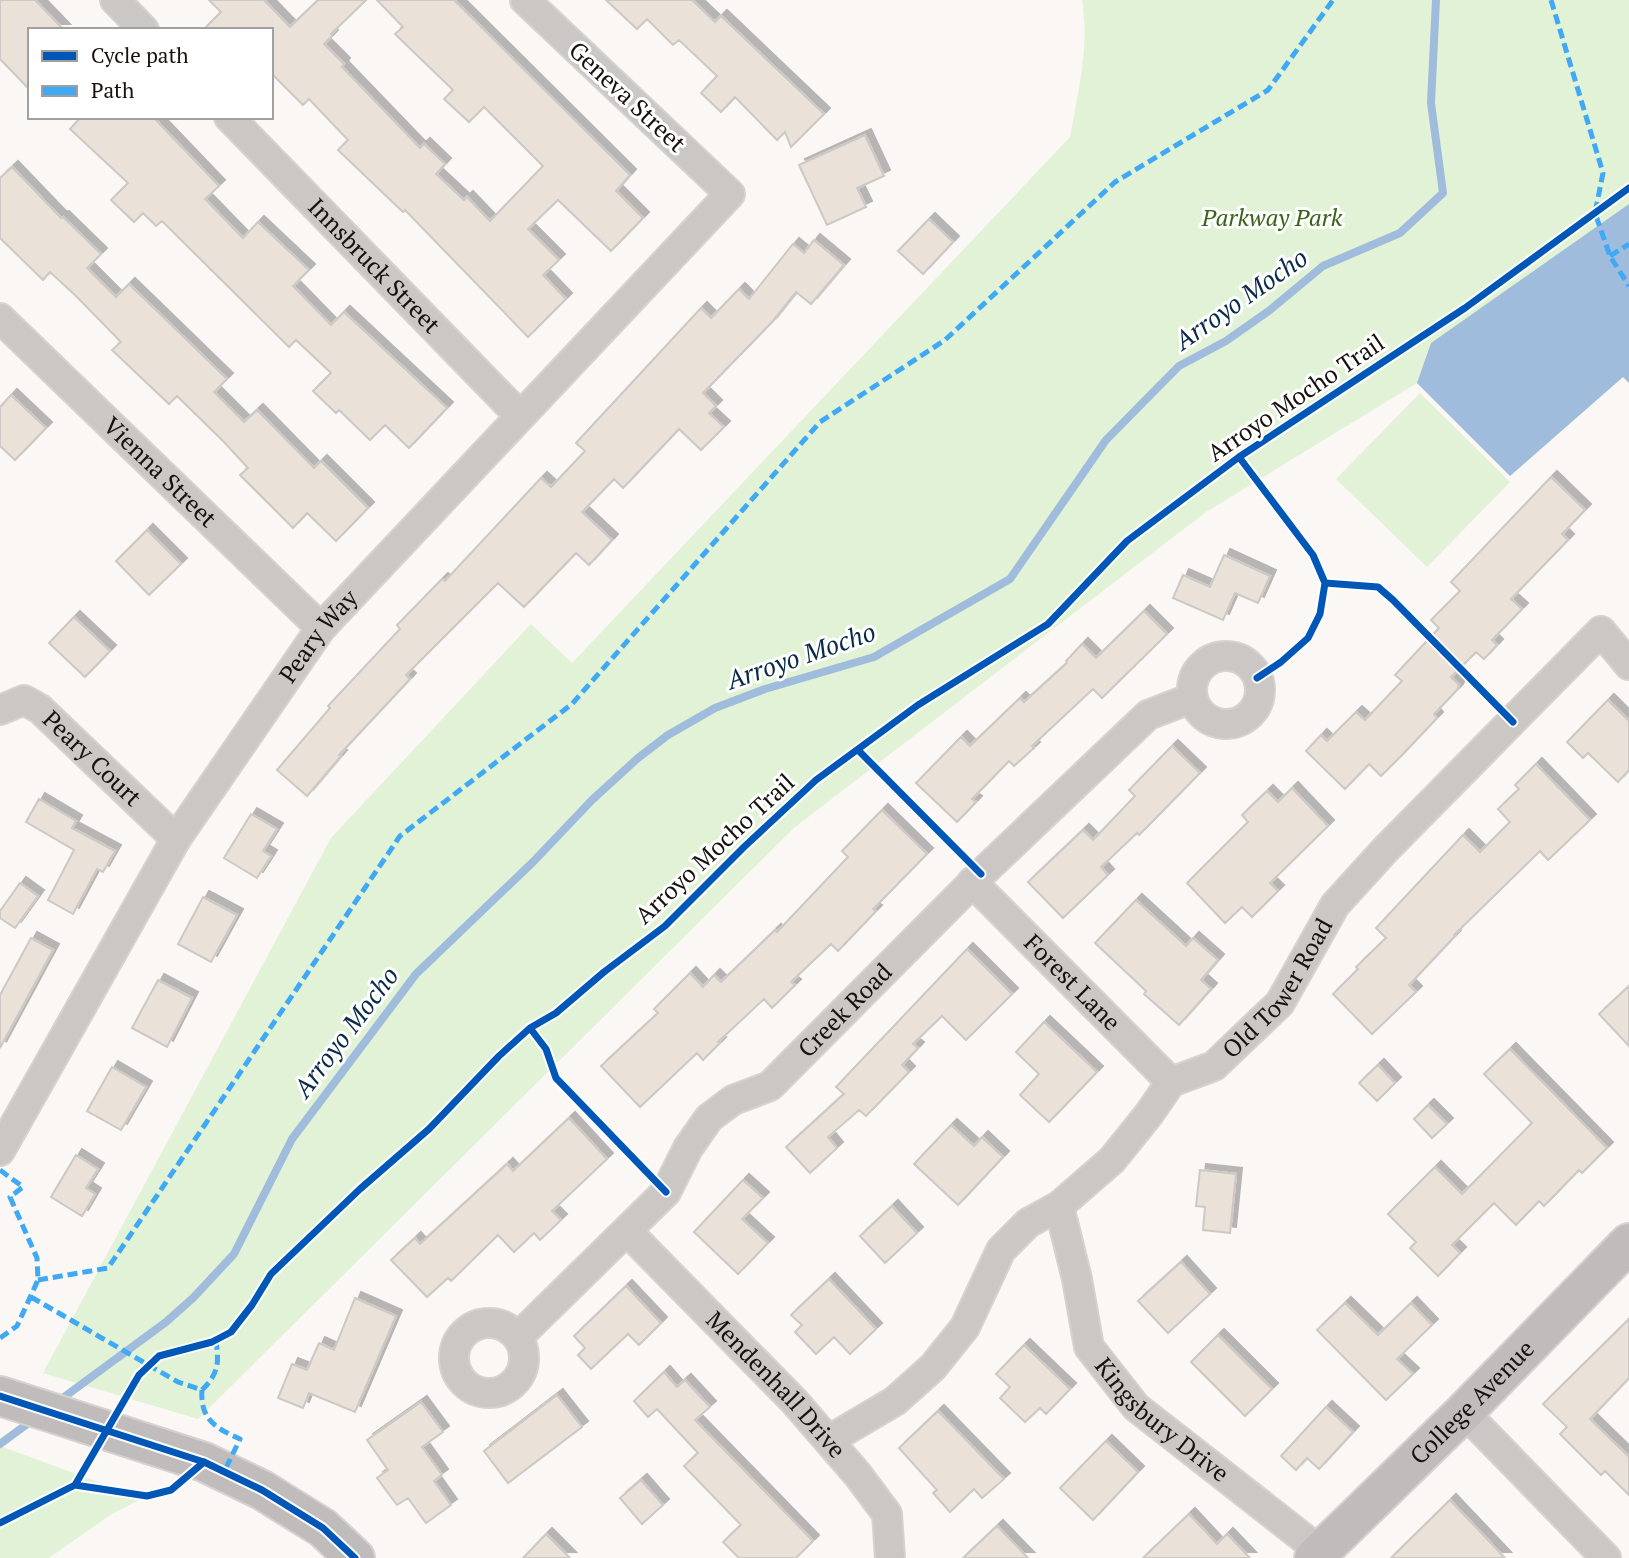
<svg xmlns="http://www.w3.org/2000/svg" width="1629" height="1558" font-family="'PT Serif',serif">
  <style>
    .green { fill: #e2f2d6 }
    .water { fill: #9fbcdc }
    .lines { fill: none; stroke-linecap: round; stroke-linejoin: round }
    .stream { stroke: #9fbcdc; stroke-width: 8 }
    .building { fill: #eae1d9; stroke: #cdc8c4; stroke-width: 2; filter: url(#shadow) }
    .street-casing { stroke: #d5d2d0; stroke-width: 32 }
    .secondary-casing { stroke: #d5d2d0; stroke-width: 42 }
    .street { stroke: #cac7c5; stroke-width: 28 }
    .secondary { stroke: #c1bcbc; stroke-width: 38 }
    .quiet { stroke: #3fa9f5; stroke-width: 5; stroke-dasharray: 10 5; stroke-linecap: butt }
    .cycleway-casing { stroke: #fff; stroke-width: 11 }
    .cycleway { stroke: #0057b8; stroke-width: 7 }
    .labels { text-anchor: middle; stroke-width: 6; stroke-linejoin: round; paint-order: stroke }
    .street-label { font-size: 24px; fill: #17110c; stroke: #fff }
    .park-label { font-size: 24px; font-style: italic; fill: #3b641a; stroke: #fff }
    .water-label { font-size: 26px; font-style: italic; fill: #0a2a49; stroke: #fff }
  </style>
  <defs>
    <filter id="shadow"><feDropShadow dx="6" dy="-6" stdDeviation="0" flood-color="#0004"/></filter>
  </defs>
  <rect width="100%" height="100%" fill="#faf7f4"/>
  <path class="green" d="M1082,0H1629V383L1623,377L1510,476L1417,383L1206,512L795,827L198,1419L43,1373L331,838L531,624L572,663L1070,137C1078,92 1090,46 1082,0Z
    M1420,393L1510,482L1427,567L1336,479Z
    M0,1446L109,1486L139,1500L110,1515L49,1558H0Z"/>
  <path class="water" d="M1629,204V383L1623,377L1510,476L1417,383L1431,343Z"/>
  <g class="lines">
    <path class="stream" d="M56,1403L166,1322L193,1298L234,1254L292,1139L416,974L533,862L592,800L638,758L668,735L715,708L765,689L874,657L1010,579L1106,440L1179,366L1226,341L1270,310L1323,266L1400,233L1443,193L1431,103L1436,0
      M0,1444L34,1419"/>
  </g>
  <path class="building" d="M0,0H35L64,30H30V90L0,59Z
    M209,0H264L290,27L318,0H366L331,34L332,36L324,44L344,64L342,67L420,148L424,144L445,164L436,174L464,200L467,197L490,221L543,166L484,107L469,122L444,99L453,90L395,34L403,27L377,0H454L630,175L616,191L643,218L611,251L558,200L528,229L559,260L543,275L566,299L528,337L405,210L403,212L338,150L348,140L309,99L303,105L271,73V30H203L221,12Z
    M606,0H692L715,22L721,16L824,114L791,147L785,132L777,140L735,97L721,112L701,93L717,76L679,40L673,45L647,19L637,29Z
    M81,117H153L219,186L205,199L243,238L258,222L309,270L293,286L331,325L344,312L447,408L409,448L385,425L370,440L339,410L336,413L313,391L331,373L296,340L289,347L162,221L156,226L143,213L134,222L111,200L128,183L70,129Z
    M865,135L884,176L857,188L866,207L827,225L799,165Z
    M12,167L61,218L63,217L101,254L87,268L116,297L129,284L227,379L214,392L244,422L257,410L314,468L321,461L368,508L336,541L307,513L293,528L240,475L248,468L224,442L177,396L169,404L112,350L121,342L76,296L50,272L43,280L0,238V178Z
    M929,219L953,242L923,274L898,251Z
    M814,240L844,265L811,304L796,292L772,322L703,393L716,406L709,413L724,427L701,450L679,429L623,488L614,479L582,512L612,540L589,565L576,553L524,607L498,583L406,675L410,679L339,755L341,756L307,796L277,770L330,708L328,706L400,629L397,625L442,579L445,581L541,478L551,487L585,451L576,443L701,308L711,318L739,289L749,299L793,244L804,253Z
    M11,395L46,428L15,460L0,446V407Z
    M1551,477L1585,510L1562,534L1568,540L1511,599L1522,609L1492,640L1497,645L1484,659L1476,652L1451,677L1459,685L1457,690L1434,714L1437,718L1401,756L1381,776L1369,764L1345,789L1306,751L1321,735L1327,741L1356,712L1365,720L1402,681L1395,675L1439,628L1431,620L1460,591L1451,582Z
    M147,530L181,564L149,595L116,561Z
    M1224,555L1270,576L1258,603L1235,593L1223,620L1173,598L1183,575L1210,587Z
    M1144,611L1167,634L1102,698L1093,689L1032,746L1034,748L1014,766L1009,761L972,799L976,802L957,822L916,783L961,737L970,746L1020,698L1024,702L1067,663L1066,661L1082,644L1096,658Z
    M74,617L110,651L85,677L49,643Z
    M1608,700L1629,721V770L1618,782L1588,753L1583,758L1567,742Z
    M1172,746L1200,773L1139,835L1137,833L1101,867L1108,875L1063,918L1028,882L1083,830L1093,840L1135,796L1129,790Z
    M1536,764L1590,820L1548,860L1540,851L1454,935L1455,936L1409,985L1416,992L1372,1034L1333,994L1358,969L1356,967L1386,938L1376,928L1463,835L1480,852L1510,822L1498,809L1519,789L1515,785Z
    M1292,788L1328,826L1270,883L1278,891L1252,917L1242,907L1225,923L1187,883L1248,822L1242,815L1267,791L1278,802Z
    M39,799L76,821L72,828L115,851L103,872L97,869L73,914L48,900L74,850L26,822Z
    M882,810L927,854L873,909L876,911L838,951L831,944L791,982L795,985L772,1008L764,999L718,1042L720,1043L703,1060L697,1053L640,1107L601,1066L658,1013L654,1009L690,973L703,987L714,975L721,982L775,930L777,932L848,857L842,851Z
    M251,814L277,829L263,851L271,856L257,878L224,858Z
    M20,883L38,896L15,928L0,918V911Z
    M203,897L237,915L211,962L178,944Z
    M1136,900L1186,946L1193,938L1218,960L1201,980L1211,989L1179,1025L1144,994L1146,991L1095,943Z
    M31,938L53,950L0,1048V995Z
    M967,949L1012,994L966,1040L942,1016L913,1044L918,1048L902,1065L909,1072L866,1116L859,1110L828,1137L837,1148L810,1173L786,1147L844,1094L836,1087Z
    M158,980L192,998L167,1047L132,1028Z
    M1629,986V1046L1599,1014Z
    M1044,1022L1097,1072L1049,1122L1020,1095L1039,1074L1016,1052Z
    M1510,1049L1607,1148L1582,1173L1579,1170L1544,1206L1539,1201L1516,1225L1494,1203L1452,1245L1460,1253L1438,1276L1410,1248L1416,1242L1388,1214L1435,1167L1462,1194L1532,1123L1484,1074Z
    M1378,1065L1395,1083L1377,1101L1359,1083Z
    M112,1067L146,1087L121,1130L87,1111Z
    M1428,1105L1447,1124L1432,1138L1414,1119Z
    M569,1118L607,1159L552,1211L561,1220L540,1240L534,1233L514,1252L498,1235L451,1281L448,1278L427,1297L391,1260L415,1238L420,1244L507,1164L513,1171Z
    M951,1125L974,1146L982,1137L1003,1157L958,1205L914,1164Z
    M76,1155L98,1169L86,1188L95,1194L82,1216L51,1197Z
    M1200,1170L1236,1174L1230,1233L1203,1230L1205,1207L1196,1206Z
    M743,1180L763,1198L742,1219L768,1243L738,1274L694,1232Z
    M892,1206L917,1233L885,1263L860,1236Z
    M1181,1262L1210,1294L1168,1333L1138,1301Z
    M829,1279L876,1329L850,1354L834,1337L816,1354L795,1332L802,1325L791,1315Z
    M626,1286L661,1323L639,1345L628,1334L591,1369L578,1355L585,1348L574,1336Z
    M355,1298L396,1316L355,1412L309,1393L303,1408L278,1398L292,1364L307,1370L319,1343L334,1350Z
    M1345,1303L1378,1335L1411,1303L1432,1325L1397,1359L1413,1374L1386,1400L1317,1330Z
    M1629,1319V1378L1590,1419L1629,1457V1495L1605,1471L1601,1475L1560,1434L1567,1427L1543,1404Z
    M1218,1335L1272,1389L1245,1416L1191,1362Z
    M1024,1345L1070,1389L1046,1414L1040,1408L1025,1422L1000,1398L1010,1387L996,1374Z
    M664,1372L677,1387L685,1380L710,1407L695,1420L813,1541L796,1558H739L723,1542L741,1525L684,1466L698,1453L657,1409L648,1417L634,1401Z
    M557,1395L582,1427L508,1483L484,1451Z
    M421,1402L443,1432L422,1447L442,1475L434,1481L451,1505L426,1523L408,1498L397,1505L377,1478L388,1470L367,1440Z
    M1326,1407L1353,1432L1319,1469L1307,1458L1296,1470L1281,1456Z
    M938,1411L1004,1479L982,1498L974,1489L950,1512L933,1493L937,1490L899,1448Z
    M1106,1441L1138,1472L1093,1520L1060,1488Z
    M641,1480L663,1505L642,1524L620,1498Z
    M1450,1500L1505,1558H1391Z
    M1189,1514L1217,1544L1227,1534L1250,1558H1143Z
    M997,1526L1028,1558H963Z
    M546,1534L570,1558H523Z"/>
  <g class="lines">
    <defs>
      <g id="street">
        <path d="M115,0L144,30"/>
        <path id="s1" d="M229,117L520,416"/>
        <path id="s2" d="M0,318L321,628"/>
        <circle cx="1226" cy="690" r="34"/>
        <path id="s3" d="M0,710L24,700L40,709L176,839"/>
        <path id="s4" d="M972,882L1171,1082"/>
        <path id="s5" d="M0,1151L176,839L321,628L730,194L525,0"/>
        <path id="s6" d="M1059,1206L1077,1279L1089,1347L1136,1407L1320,1551"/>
        <path id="s7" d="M627,1231L794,1401L858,1475L887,1514L890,1558"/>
        <circle cx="489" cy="1358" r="35"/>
        <path id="s8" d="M518,1337L666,1192L688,1148L709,1118L733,1100L770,1086L981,874L1148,715L1192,698"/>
        <path d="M1464,1412L1606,1558"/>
        <path id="s9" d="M829,1440L895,1401L933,1367L965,1327L1001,1250L1028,1223L1059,1206L1112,1160L1149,1114L1171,1082L1214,1066L1280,1003L1335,905L1385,850L1601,631L1629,665"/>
      </g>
      <g id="secondary">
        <path d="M0,1396L204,1462L262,1490L323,1528L355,1558"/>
        <path id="s10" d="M1314,1558L1464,1412L1629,1243"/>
      </g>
    </defs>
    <use href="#street" class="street-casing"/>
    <use href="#secondary" class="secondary-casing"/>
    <use href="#street" class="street"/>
    <use href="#secondary" class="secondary"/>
    <path class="quiet" d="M1551,0L1603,173L1595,213L1610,256L1629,286
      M1610,256L1629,244
      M0,1170L23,1187L10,1197L37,1258L38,1280L17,1326L0,1338
      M38,1280L108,1268L400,836L572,704L820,422L945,340L1115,182L1268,90L1333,0
      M31,1297L178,1382L202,1390C219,1373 219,1363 216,1340
      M202,1390C200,1419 215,1428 240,1439L224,1472"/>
    <defs>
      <path id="cycleway" d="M1239,457L1313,555L1325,583L1320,614L1308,638L1281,662L1257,678
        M1325,583L1378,587L1393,600L1513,722
        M858,750L981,874
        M530,1028L546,1049L556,1078L666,1192
        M0,1396L204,1462L262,1490L323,1528L355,1558
        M75,1485L147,1496L171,1490L204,1462
        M0,1523L75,1485L139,1375L159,1356L212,1342L231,1332L252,1305L271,1274L360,1189L429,1129L499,1056L530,1028L556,1013L604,972L665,926L744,847L816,780L918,705L1048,624L1127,541L1239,457L1465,308L1629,188"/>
    </defs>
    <use href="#cycleway" class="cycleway-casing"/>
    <use href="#cycleway" class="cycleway"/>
  </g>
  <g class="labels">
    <g class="street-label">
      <text transform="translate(627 97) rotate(43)" y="8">Geneva Street</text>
      <text dy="8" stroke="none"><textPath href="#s1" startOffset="208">Innsbruck Street</textPath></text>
      <text transform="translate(1296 398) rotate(-34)" y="8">Arroyo Mocho Trail</text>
      <text dy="8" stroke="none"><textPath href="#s2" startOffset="222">Vienna Street</textPath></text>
      <text dy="8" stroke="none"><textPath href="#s5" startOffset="606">Peary Way</textPath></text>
      <text dy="8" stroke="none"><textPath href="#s3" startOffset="116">Peary Court</textPath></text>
      <text transform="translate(715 849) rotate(-43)" y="8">Arroyo Mocho Trail</text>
      <text dy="8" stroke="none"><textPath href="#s4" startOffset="142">Forest Lane</textPath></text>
      <text dy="8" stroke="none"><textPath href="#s9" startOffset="653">Old Tower Road</textPath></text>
      <text dy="8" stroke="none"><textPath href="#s8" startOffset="469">Creek Road</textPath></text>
      <text dy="8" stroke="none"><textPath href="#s7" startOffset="214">Mendenhall Drive</textPath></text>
      <text dy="8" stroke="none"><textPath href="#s10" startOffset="222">College Avenue</textPath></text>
      <text dy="8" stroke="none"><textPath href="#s6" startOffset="248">Kingsbury Drive</textPath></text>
    </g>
    <g class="park-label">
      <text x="1272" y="226">Parkway Park</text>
    </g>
    <g class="water-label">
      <text transform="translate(1241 299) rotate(-35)" y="9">Arroyo Mocho</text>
      <text transform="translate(801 656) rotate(-19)" y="9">Arroyo Mocho</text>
      <text transform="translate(346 1032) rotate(-53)" y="9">Arroyo Mocho</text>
    </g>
  </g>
  <rect x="28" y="28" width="245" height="91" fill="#ffffff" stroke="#a2a09e" stroke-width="2"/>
  <rect x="42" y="51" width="35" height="10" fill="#0057b8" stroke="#a2a09e" stroke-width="2"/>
  <text x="91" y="63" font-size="21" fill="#17110c">Cycle path</text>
  <rect x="42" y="86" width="35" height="10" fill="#3fa9f5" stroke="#a2a09e" stroke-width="2"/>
  <text x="91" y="98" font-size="21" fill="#17110c">Path</text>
</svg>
